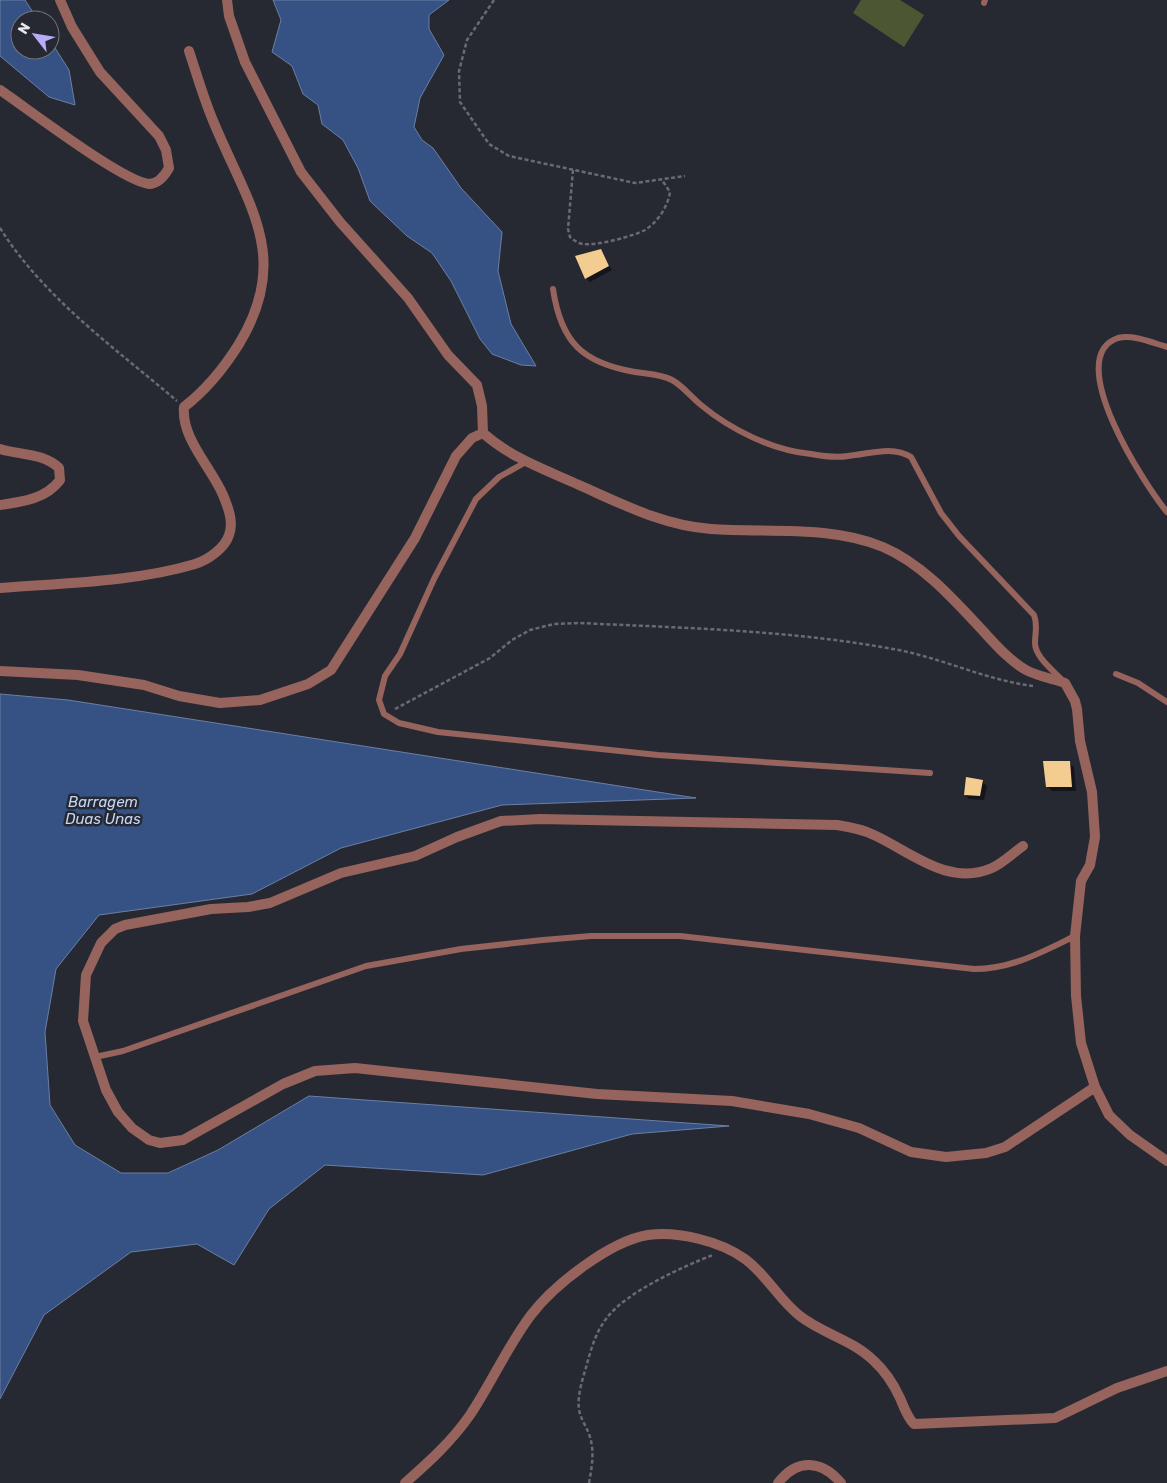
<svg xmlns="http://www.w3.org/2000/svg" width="1167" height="1483" font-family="Rubik,sans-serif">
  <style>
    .green { fill: #4c5633 }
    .water { fill: #365284; stroke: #6b7fa4 }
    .shadow { fill: #0007 }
    .building { fill: #f3cd90 }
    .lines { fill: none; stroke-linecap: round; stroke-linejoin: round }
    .path { stroke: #696b73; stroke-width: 2.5; stroke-dasharray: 4 2.5; stroke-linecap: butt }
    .service { stroke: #96645d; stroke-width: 6 }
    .minor { stroke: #96645d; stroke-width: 10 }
    .labels { text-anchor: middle; stroke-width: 5; stroke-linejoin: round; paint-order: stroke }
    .water-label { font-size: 15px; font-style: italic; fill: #c4d6f6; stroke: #272932 }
  </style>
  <rect width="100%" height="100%" fill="#272932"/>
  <path class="green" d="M861,0H900L924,15L904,47L853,13Z"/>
  <path class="water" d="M0,0H25L38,20H20V50H50V40L69,70L75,105L49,97L0,56Z
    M273,0H449L429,15V29L444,55L420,98L414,127L422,140L433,148L461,188L502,232L498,271L511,324L536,366L521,365L492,354L480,339L451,281L432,253L407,236L370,201L358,168L343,140L322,124L318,105L303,94L292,66L272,52L281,20Z
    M0,694L68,700L696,798L502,805L341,848L252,894L99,915L56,969L45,1032L50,1105L75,1145L121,1173H168L218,1150L309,1096L729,1126L632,1134L483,1175L325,1165L269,1209L234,1265L197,1244L131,1252L44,1315L0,1399Z"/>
  <path class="shadow" d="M601,251L612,270L590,282L586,278Z
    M1069,763L1074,767L1076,791H1052L1047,786Z
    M982,781L987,786L984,800L969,799L965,795Z"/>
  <path class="building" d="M601,249L609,266L585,279L575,256Z
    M1043,761H1070L1072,787H1046Z
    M966,777L983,780L980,796L964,795Z"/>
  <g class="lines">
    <path class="path" d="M494,0L467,40L459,71L460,102L489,144L509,156L635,183L685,176
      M573,170L568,229L570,237C574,240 578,244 584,244C596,246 634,236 645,230C658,222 668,206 670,192L662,180
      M0,228C44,298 115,348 177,401
      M395,709L490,658L512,640L530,630L554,624L579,623C684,628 789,630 893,649C940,657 985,680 1033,686
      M589,1483C592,1466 595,1451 589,1434C586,1426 580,1418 579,1409C577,1395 583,1378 587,1364C591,1349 596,1332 606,1319C624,1293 684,1266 713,1255"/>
    <path class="service" d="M984,3L985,0
      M553,289C561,343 583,363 635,372C648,374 661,374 672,380C683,386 691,397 701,405C731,430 772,450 811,454C822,456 837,458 848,456C870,454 892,445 911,457L941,513L959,536L1034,615C1038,625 1035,632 1035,643C1035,657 1054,671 1063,681
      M1167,347C1153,343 1133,334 1118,338C1061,357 1146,487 1167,512
      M526,462L499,477L476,499L434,579L400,654L385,676L379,700L384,714L399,723L438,732L658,755L930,773
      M1116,674L1138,683L1167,702
      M95,1057L123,1051L366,966L461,949L543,940L591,936H680L974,969C1012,969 1042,952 1075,936"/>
    <path class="minor" d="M227,0L229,16L245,62L301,172L340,222L408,298L448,355L477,385L482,406L483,433
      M0,90C28,109 122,181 149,184C159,184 165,175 169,168L166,150L159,136L100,72L72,27L60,0
      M0,449C20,455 43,453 59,468L60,480C46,499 22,502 0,505
      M0,588C63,583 135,582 195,564C208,560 225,548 229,535C234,522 228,507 223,495C211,467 181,438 184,407C206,390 224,368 239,344C292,257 248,205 214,123C204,100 197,75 189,51
      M0,671L78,675L144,685L179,696L220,703L260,700L308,684L331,670L415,538L456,456L472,438L483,433C511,458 546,470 579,485C622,504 664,526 711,529C766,533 831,525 883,547C923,564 955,601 984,632C996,645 1010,661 1026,670C1037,676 1053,679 1065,683L1075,701L1077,709L1080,741L1092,792L1095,837L1090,865L1081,881L1075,936L1076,996L1081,1043L1095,1087L1109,1115L1130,1135L1167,1161
      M1023,846C1013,853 1003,863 992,868C948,887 911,852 874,835C862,829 850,827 837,825L540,819L501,821L457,837L415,856L341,873L270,903L248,907L211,909L125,925L115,929L101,943L86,975L83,1021L106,1090L118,1112L132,1128L149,1140L160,1143L183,1140L283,1084L315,1071L355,1068L597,1094L732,1101L809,1114L859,1128L911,1152L946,1157L986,1153L1005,1147L1095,1087
      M405,1483C429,1462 452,1441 470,1415C492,1382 507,1347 531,1315C554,1285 610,1241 648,1235C678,1231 720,1241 745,1259C767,1275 779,1300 800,1316C823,1334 853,1340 874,1361C885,1371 894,1385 900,1398C904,1407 907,1417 914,1424L1055,1418L1117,1388L1167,1371
      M778,1483C797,1458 822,1460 841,1483"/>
  </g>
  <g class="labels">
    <g class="water-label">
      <text x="103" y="807">Barragem<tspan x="103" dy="17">Duas Unas</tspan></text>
    </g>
  </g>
  <g transform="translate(35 35) rotate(301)"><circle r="24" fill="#272932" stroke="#73757d"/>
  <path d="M0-4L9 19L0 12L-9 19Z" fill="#b8abf7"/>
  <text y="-8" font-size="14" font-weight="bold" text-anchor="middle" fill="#e6e8ee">N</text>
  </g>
</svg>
